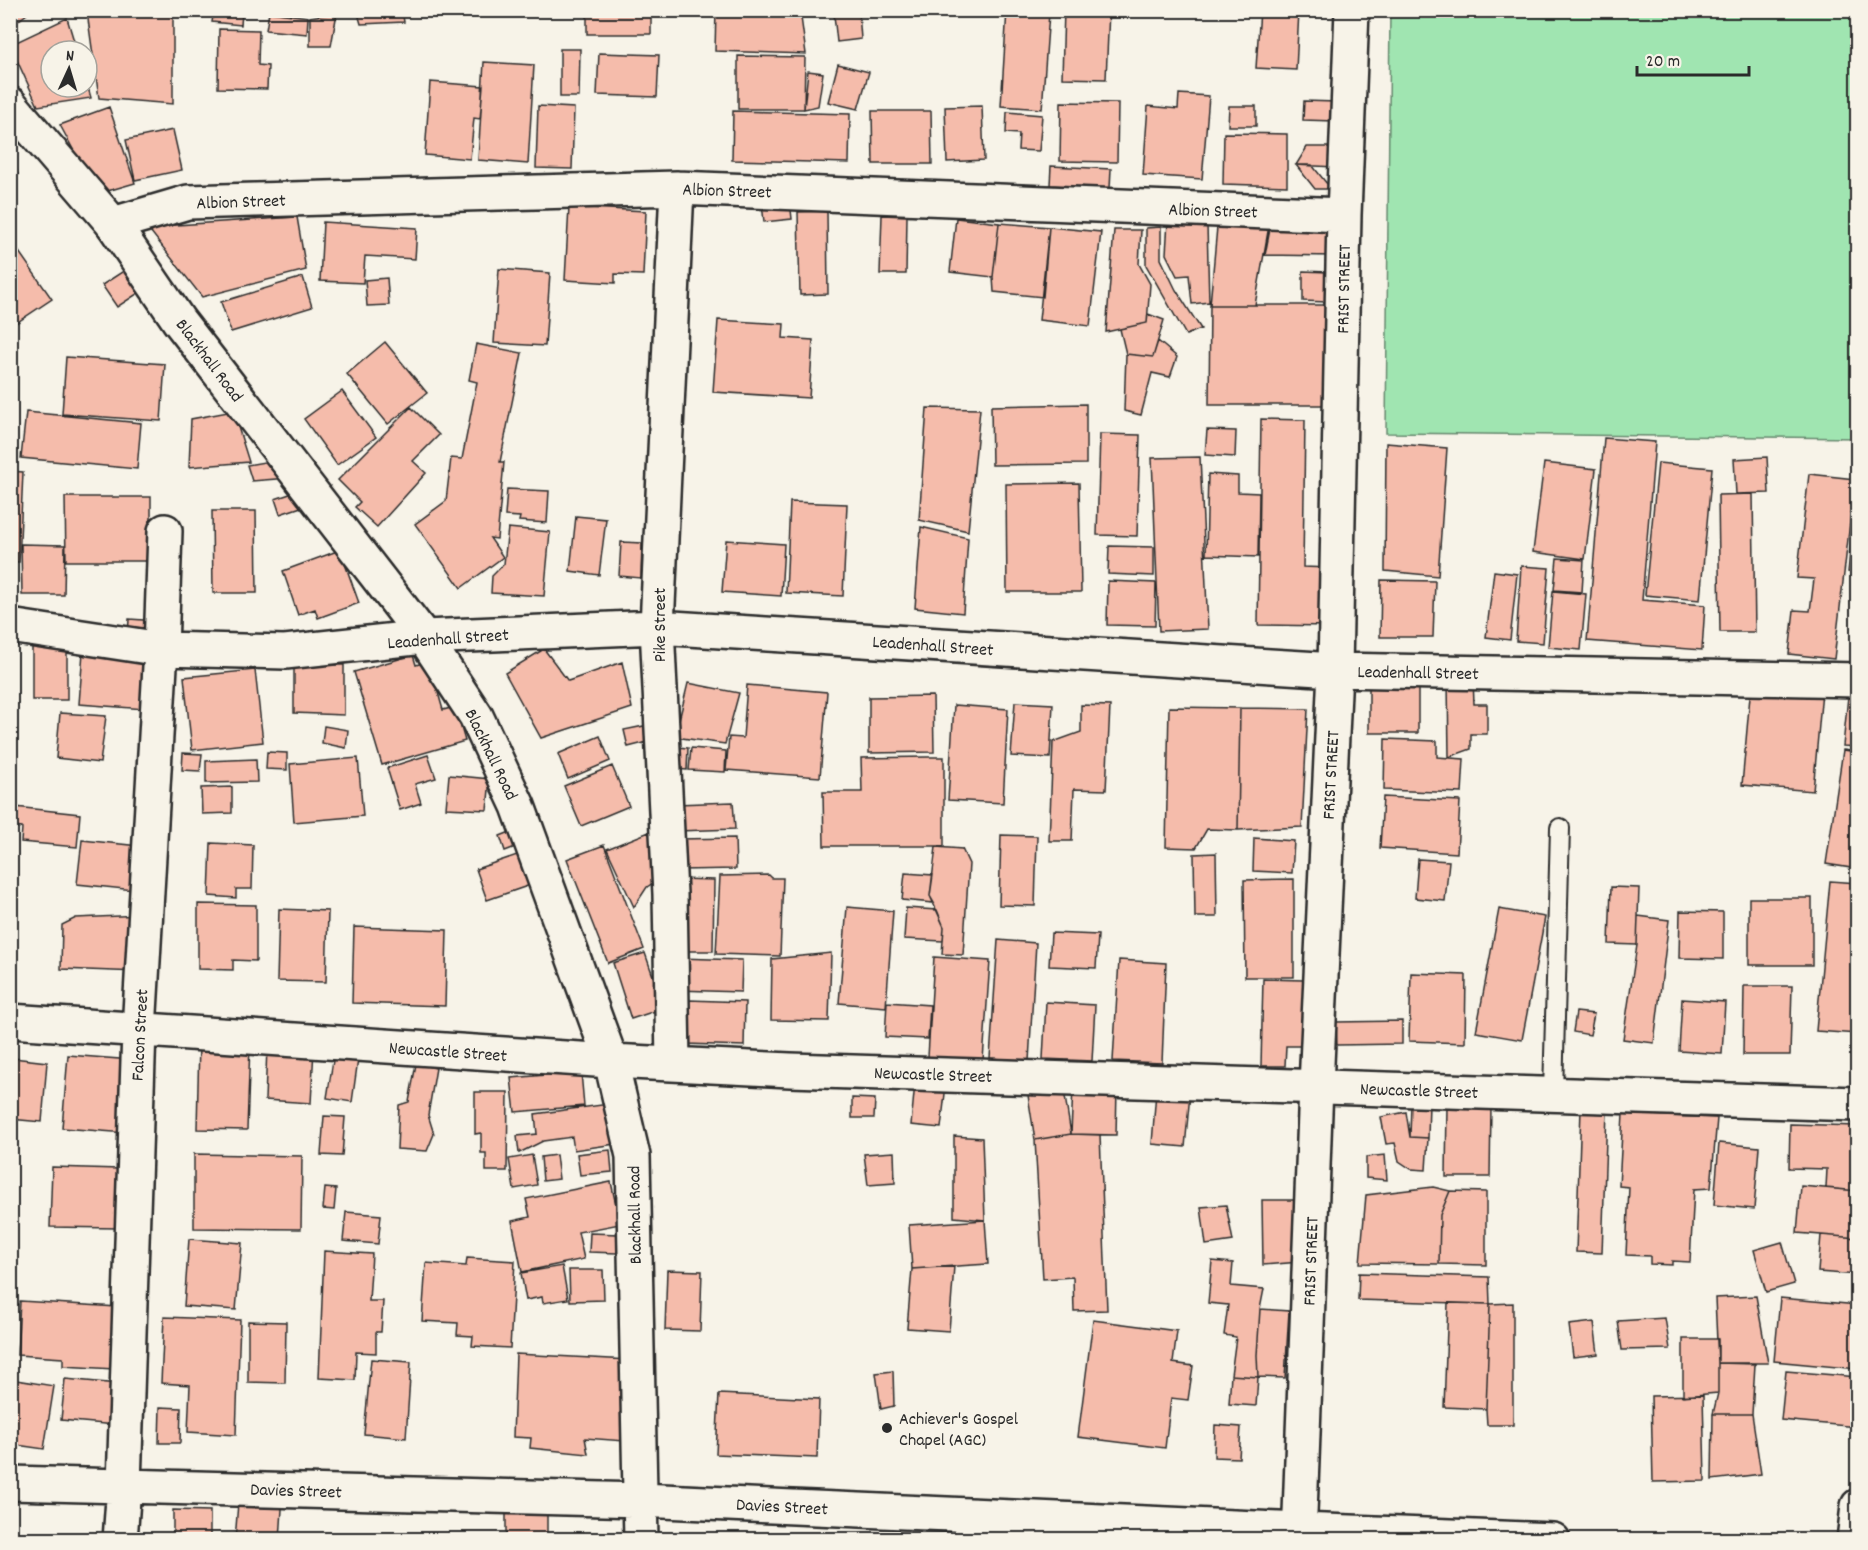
<svg xmlns="http://www.w3.org/2000/svg" width="1868" height="1550" font-family="Dekko,sans-serif">
  <style>
    .green { fill: #a0e5b1; stroke: #66886e; stroke-width: 1.5 }
    .building { fill: #f5bcab; stroke: #2b2b2b; stroke-width: 1.5 }
    .lines { fill: none; stroke-linecap: round; stroke-linejoin: round }
    .service-casing { stroke: #2b2b2b; stroke-width: 22 }
    .minor-casing { stroke: #2b2b2b; stroke-width: 38 }
    .tertiary-casing { stroke: #2b2b2b; stroke-width: 38 }
    .service { stroke: #f7f3e8; stroke-width: 18 }
    .minor { stroke: #f7f3e8; stroke-width: 33 }
    .tertiary { stroke: #f7f3e8; stroke-width: 33 }
    .poi-dot { fill: #2b2b2b; stroke: #f7f3e8; stroke-width: 2 }
    .labels { text-anchor: middle; stroke-width: 6; stroke-linejoin: round; paint-order: stroke }
    .street-label { font-size: 18px; fill: #2b2b2b; stroke: #f7f3e8 }
    .poi-label { font-size: 18px; fill: #2b2b2b; stroke: #f7f3e8; text-anchor: start }
  </style>
  <rect width="100%" height="100%" fill="#f7f3e8"/>
  <filter id="ink" filterUnits="userSpaceOnUse"><feTurbulence type="fractalNoise" baseFrequency=".0167" numOctaves="2"/><feDisplacementMap in="SourceGraphic" scale="12" xChannelSelector="R" yChannelSelector="G"/><feConvolveMatrix kernelMatrix="1 2 1 2 8 2 1 2 1" color-interpolation-filters="sRGB"/></filter>
  <g filter="url(#ink)">
    <path class="green" d="M1390,11H1857V438L1386,433Z"/>
    <path class="building" d="M10,10H32L10,27Z
      M214,10L242,12L241,25L212,22Z
      M298,10H339L337,13H297Z
      M357,10H402L404,22L361,24Z
      M587,10H651V34H587Z
      M716,10H800L806,54L715,51Z
      M1007,10L1049,13L1042,109L1001,106Z
      M1064,10H1109L1106,79L1062,78Z
      M1260,10H1299L1296,70L1256,68Z
      M87,12H173V104L99,98Z
      M269,12L308,17L307,34L266,30Z
      M337,13L331,46H310V17Z
      M859,13L861,39L837,42L834,15Z
      M67,18L77,51H51V87H87V84L91,98L38,106L10,45Z
      M219,29L259,30L258,65L268,66L267,89L218,88Z
      M560,49H580L579,97H560Z
      M599,53L659,55L657,97L597,95Z
      M738,56L805,57L804,109H738Z
      M484,62L534,65L528,164L478,160Z
      M838,64L869,72L858,109L828,102Z
      M808,71L823,73L818,106L804,109Z
      M430,82L483,86L480,119L474,118L470,159L425,155Z
      M1179,94L1209,96L1202,179L1143,175L1148,106L1178,109Z
      M1304,101L1336,102L1335,121L1303,120Z
      M1061,102L1118,103L1117,162L1060,161Z
      M538,106L574,108L572,169L536,168Z
      M982,106L984,160L947,162L945,107Z
      M1229,106H1256V126H1228Z
      M109,107L135,183L97,194L60,125Z
      M733,111L850,114L849,163L732,160Z
      M872,111H931L932,164H873Z
      M1007,112L1042,115L1039,151L1018,150L1019,134L1006,133Z
      M173,130L182,170L135,180L126,140Z
      M1224,133L1287,134V186L1223,184Z
      M1307,147H1335V167L1296,165Z
      M12,154L18,175L10,177V155Z
      M1296,165H1312L1331,189H1315Z
      M1051,166L1111,169L1110,188L1050,185Z
      M790,201L792,219L764,222L762,203Z
      M569,207L646,211L643,275L615,274V283L565,280Z
      M827,211L828,294L800,295L798,212Z
      M882,215L907,216L906,274H880Z
      M1218,216L1270,220L1255,305H1210Z
      M297,217L306,270L202,297L147,227Z
      M956,218L999,223L993,277L950,272Z
      M1168,221L1207,225L1209,302L1192,304L1189,275L1177,276L1166,254Z
      M323,222L417,228L415,259L365,256L363,283L320,281Z
      M999,223L1049,227L1043,297L994,292L993,277Z
      M1049,227L1101,232L1090,326L1039,320Z
      M1161,227V259L1176,290L1201,329L1186,335L1146,265V228Z
      M1270,229L1338,231L1337,256L1265,255Z
      M1114,230H1141L1139,264L1150,284L1147,323L1106,332Z
      M10,239L52,299L10,327Z
      M499,269L550,273L545,346L494,343Z
      M125,270L140,292L117,307L102,285Z
      M1303,271L1328,272L1327,302L1303,301Z
      M303,277L312,307L231,332L221,302Z
      M387,278L389,305L367,306L365,280Z
      M1210,305H1331L1330,405H1209Z
      M1148,314L1164,320L1153,357L1126,354L1120,329L1147,323Z
      M718,320L784,324L783,338L813,340L809,398L713,392Z
      M1158,341L1177,357L1170,377L1152,373L1141,415L1124,411L1126,354L1153,357Z
      M385,342L427,393L388,424L347,374Z
      M476,344L522,353L500,462H504L497,539L490,538L503,557L461,588L415,524L446,501L451,458L462,459L477,382L469,380Z
      M66,357L165,364L161,421L62,414Z
      M342,391L376,437L337,465L304,419Z
      M1086,404V464L992,465L991,406Z
      M411,407L439,435L413,461L426,473L377,527L355,507L360,502L338,480Z
      M927,408L980,409L968,531L919,520Z
      M233,411L249,462L189,467L191,419Z
      M26,412L141,423L137,469L21,458Z
      M1261,419L1305,420L1303,567L1331,568V626L1258,625Z
      M1207,430L1236,431L1235,457L1205,455Z
      M1100,434L1140,435L1137,536L1097,535Z
      M1604,438L1655,442L1642,600L1705,605L1702,650L1587,641Z
      M1386,443L1447,448L1438,576L1385,571Z
      M1200,457L1208,629L1159,631L1152,458Z
      M1767,457L1769,493L1736,494L1734,459Z
      M282,459L288,478L252,481L247,465Z
      M1544,463L1596,469L1585,559L1533,552Z
      M1658,463L1712,468L1700,600L1645,595Z
      M10,471L23,472L19,562H10Z
      M1208,474L1238,476V492L1259,493L1258,557L1206,555Z
      M1809,474L1855,479L1834,659L1789,654L1794,610L1810,611L1814,579L1797,578Z
      M1079,483L1081,592H1007L1006,484Z
      M507,489L549,491L547,523L519,521L520,517L505,516Z
      M293,493L301,507L280,514L275,499Z
      M1753,494L1755,632H1720L1718,495Z
      M65,497H151V561H66Z
      M790,502L847,504L843,596L786,593Z
      M212,511H256L257,593H213Z
      M576,516L606,519L599,575L570,571Z
      M1854,517H1858V573L1848,572Z
      M921,527L968,538L963,613L915,608Z
      M508,528L550,532L544,596L491,593L492,576L504,564Z
      M726,540L784,544L781,596L722,592Z
      M621,542L642,543L641,578L619,576Z
      M21,544L65,545L64,595H22Z
      M1109,546L1154,547V576L1108,574Z
      M340,550L359,603L318,618L315,609L298,615L283,571Z
      M1557,558L1584,560L1582,592L1554,590Z
      M1521,566L1549,568L1543,643L1516,641Z
      M1494,571L1517,574L1510,640L1486,637Z
      M1381,580L1435,581L1433,637H1380Z
      M1108,581L1156,583L1155,626L1107,625Z
      M1553,591L1586,594L1581,650L1548,647Z
      M129,619L158,621L157,639L128,637Z
      M32,642H67V700H32Z
      M544,649L568,681L622,662L632,708L541,738L505,673Z
      M83,652L148,657L145,709L79,704Z
      M413,655L416,665L429,661L443,710L455,707L465,741L382,765L354,672Z
      M294,664L344,665V715L294,713Z
      M255,670L263,742L192,750L184,677Z
      M1369,677H1418V733H1369Z
      M1473,679L1474,704H1487V734H1471V749L1449,757L1448,680Z
      M688,683L739,693L725,744L675,737Z
      M747,685L827,692L820,777L726,770L729,737L743,738Z
      M1751,685L1822,691L1813,791L1742,785Z
      M1849,686L1858,687V747L1843,746Z
      M933,696L934,752L869,753V697Z
      M1015,702L1053,704L1050,758L1011,756Z
      M954,705L1008,709L1003,803L948,800Z
      M1081,705L1110,706L1106,790L1074,789L1072,841H1049L1053,742L1081,732Z
      M1169,707L1240,708L1238,830L1207,829L1196,848L1166,847Z
      M1240,708L1308,709L1302,827L1238,830Z
      M60,713L106,716L100,763L56,758Z
      M324,726L348,730L346,748L322,743Z
      M644,726L648,742L628,747L624,730Z
      M600,736L610,761L568,779L558,754Z
      M1385,739L1437,741V757L1464,759L1462,793L1384,790Z
      M676,747L688,748L687,770L675,769Z
      M691,748L726,751L725,772L689,770Z
      M1843,750L1858,752V869L1826,864Z
      M267,752L287,753V770L266,769Z
      M183,753L202,754L200,771L182,770Z
      M428,755L436,778L415,784L421,803L400,810L387,768Z
      M928,757H944V846H824L823,792H862L861,758Z
      M358,758L363,816L294,822L290,764Z
      M256,759L257,782L206,783V761Z
      M612,766L629,806L581,826L564,786Z
      M449,775L490,779L487,810L446,808Z
      M232,787V813L202,814L201,788Z
      M1383,797L1460,801L1457,853L1380,848Z
      M733,802L735,829L677,831L676,804Z
      M15,807L80,814L77,847L21,842L22,828L13,827Z
      M518,829L523,844L505,851L500,836Z
      M649,832L659,879L647,887L634,907L607,849Z
      M1001,835L1037,836L1035,906L999,905Z
      M735,838L736,869L680,870L679,839Z
      M1254,838L1294,841L1292,873L1253,871Z
      M82,840L139,846L134,890L77,884Z
      M211,843L253,845L252,889H236V898L209,896Z
      M604,845L644,949L608,963L567,859Z
      M936,847L962,849L969,864L963,955L942,954L944,927L930,896Z
      M532,850L542,881L487,900L476,869Z
      M1216,853L1217,917H1195L1194,854Z
      M1418,859L1449,861L1445,901L1415,898Z
      M905,873L933,875L930,896L934,903L902,900Z
      M769,875L772,878H783L780,956L716,954L720,876Z
      M678,879L714,880L713,951H677Z
      M1294,879V977H1245L1244,880Z
      M1830,881L1858,883V1034L1816,1031Z
      M1611,887L1639,888L1637,945L1609,944Z
      M1749,898H1812V965H1749Z
      M198,904L256,905V961L233,960V970L198,969Z
      M847,907L893,911L886,1007L839,1003Z
      M906,908L937,910L944,927L943,941L904,939Z
      M279,909L328,911L326,982L277,981Z
      M1499,909L1545,917L1522,1040L1476,1032Z
      M1680,911L1723,912V959L1679,958Z
      M141,915L139,972L61,969L62,925L76,918Z
      M1638,916L1669,920L1654,1043L1623,1039L1637,945Z
      M354,927L447,930L445,1006L352,1003Z
      M1051,933L1098,935L1096,968L1049,966Z
      M998,940L1036,943L1029,1061L990,1058Z
      M645,953L664,1008L631,1019L613,963Z
      M831,953L829,1021L771,1020L772,959Z
      M934,957L990,961L983,1060L928,1057Z
      M678,958L742,960L741,992L677,990Z
      M1119,960L1166,963L1162,1063L1113,1061Z
      M1411,973L1466,975L1465,1043L1409,1041Z
      M1263,979L1303,980L1302,1046H1286L1285,1066H1261Z
      M1744,986H1792L1790,1055H1743Z
      M1682,999L1725,1002L1722,1054L1679,1051Z
      M689,1000L745,1002L744,1046L687,1044Z
      M887,1002L930,1005L928,1039L885,1037Z
      M1046,1002L1095,1005L1092,1061L1043,1059Z
      M1576,1012L1594,1014L1590,1035L1573,1032Z
      M1402,1021V1044L1337,1045L1336,1022Z
      M199,1043L250,1044L247,1130L197,1129Z
      M267,1047L314,1049L311,1103L265,1100Z
      M335,1048L359,1052L352,1102L327,1098Z
      M68,1055L132,1060L127,1133L62,1128Z
      M13,1058L47,1062L42,1122L10,1119Z
      M416,1064L436,1068L428,1115L434,1134L427,1151L397,1149L399,1105L409,1102Z
      M581,1072L584,1106L515,1112L511,1078Z
      M915,1083L946,1085L941,1128L911,1125Z
      M1063,1084L1071,1134L1035,1140L1027,1089Z
      M1073,1086L1117,1088L1116,1135L1071,1134Z
      M1156,1091L1190,1094L1185,1147L1152,1144Z
      M475,1092H508L507,1171H486V1153H481V1133L475,1134Z
      M852,1098L875,1099L874,1118H852Z
      M1411,1103H1429L1428,1138L1410,1137Z
      M609,1104L615,1144L574,1150L572,1137L543,1141L519,1153L517,1136L537,1134L535,1114Z
      M1447,1105L1491,1106L1490,1177H1446Z
      M1581,1109L1607,1111L1602,1253L1576,1252Z
      M1406,1112L1410,1137L1428,1138L1426,1170L1411,1169L1399,1161L1395,1143L1386,1144L1381,1117Z
      M1623,1114L1717,1118L1711,1188L1694,1189L1690,1262L1672,1261V1265L1650,1264V1256L1626,1255L1629,1187L1619,1186Z
      M324,1116L345,1117L342,1156L321,1155Z
      M1790,1124L1858,1126V1191L1826,1188L1827,1169L1789,1168Z
      M1071,1134L1100,1135L1107,1310L1074,1311L1073,1277L1043,1279L1035,1140Z
      M954,1136L982,1138L985,1220L954,1217Z
      M1719,1143L1759,1147L1754,1209L1714,1205Z
      M610,1150L612,1172L580,1175L577,1154Z
      M894,1152L895,1183L868,1185L864,1154Z
      M194,1154L302,1156L301,1229L194,1228Z
      M532,1155L537,1185L514,1189L509,1159Z
      M556,1155L559,1179L543,1181L541,1157Z
      M1385,1155L1387,1180L1366,1178V1157Z
      M52,1167L119,1169L118,1228L50,1227Z
      M611,1182L620,1224L578,1232L584,1259L522,1272L512,1221L530,1217L526,1199Z
      M1801,1186L1858,1191V1238L1797,1233Z
      M1433,1187L1450,1191L1440,1215L1439,1264L1360,1263L1366,1195Z
      M325,1188L336,1189L334,1210L323,1209Z
      M1450,1191L1486,1192V1265L1439,1264L1440,1215Z
      M1262,1200H1294L1300,1262L1263,1265Z
      M1226,1205L1233,1241L1206,1245L1201,1207Z
      M346,1212L381,1215L378,1244L343,1241Z
      M985,1220L988,1264L912,1269L909,1225Z
      M590,1233L618,1234L617,1253L589,1252Z
      M1821,1235L1858,1238V1275L1818,1272Z
      M189,1239L242,1243L236,1310L184,1306Z
      M1782,1242L1794,1284L1766,1292L1754,1250Z
      M324,1251L372,1254L369,1301H383L381,1332H376V1353L356,1352L355,1380L319,1378Z
      M467,1258L515,1261L510,1348L472,1346L473,1336L457,1335L458,1323L422,1321L426,1263L466,1266Z
      M1212,1261L1233,1263L1231,1286L1264,1289L1260,1309L1257,1355L1258,1377L1231,1375L1236,1337L1224,1335L1228,1305L1208,1303Z
      M562,1266L568,1299L543,1303L542,1297L526,1300L521,1273Z
      M954,1266L949,1331L907,1328L912,1269Z
      M569,1270H603L604,1300L570,1301Z
      M667,1270L702,1271L700,1331L665,1330Z
      M1359,1273L1489,1277L1490,1304L1358,1300Z
      M1756,1296L1768,1363H1718L1715,1298Z
      M1780,1298L1858,1305V1369L1774,1361Z
      M20,1301L118,1307L114,1369L63,1366V1358L17,1355Z
      M1448,1303L1490,1304L1486,1409L1444,1407Z
      M1513,1303V1425H1487L1486,1409L1490,1304Z
      M1260,1309L1289,1311L1285,1378L1258,1377L1257,1355Z
      M164,1317L240,1320L236,1435L188,1432L190,1385L161,1383Z
      M1665,1318L1670,1349L1622,1350L1618,1321Z
      M1093,1320L1177,1331L1173,1363L1193,1366L1188,1400L1171,1398L1165,1448L1078,1437Z
      M248,1321L286,1322L285,1383L248,1382Z
      M1594,1322L1598,1354L1573,1357L1569,1325Z
      M1683,1339H1718V1393L1683,1396Z
      M516,1354L629,1360L625,1441L585,1438L588,1454L530,1448L531,1438L513,1437Z
      M371,1359L411,1362L406,1438L364,1434Z
      M1718,1363L1755,1364L1752,1414H1713L1718,1393Z
      M893,1371L894,1406L881,1409L876,1373Z
      M1786,1371L1858,1377V1427L1781,1420Z
      M1231,1375L1258,1377L1256,1406L1229,1404Z
      M10,1379L54,1386L44,1449L10,1444Z
      M65,1379L118,1384L115,1425L61,1420Z
      M719,1394L819,1399L817,1458L716,1454Z
      M1703,1395L1705,1481L1653,1482L1651,1396Z
      M160,1407L181,1408L180,1443H159Z
      M1713,1414H1752L1761,1474L1712,1480Z
      M1215,1425L1241,1427L1239,1458L1214,1457Z
      M239,1491L283,1494L280,1540H235Z
      M173,1510L210,1511V1540H173Z
      M506,1514H547V1540H506Z"/>
    <g class="lines">
      <defs>
        <path id="service" d="M1553,1094L1560,828"/>
        <path id="minor" d="M113,224L188,202L677,188L1344,215
          M10,626L161,649L285,652L424,637L657,627L1335,670L1858,680
          M10,1021L611,1061L633,1156L641,1540
          M673,1063L670,894L657,627L677,188
          M10,1483L641,1500L1300,1530L1553,1540
          M120,1540L124,1485L139,1030L161,649L165,531
          M1299,1540L1316,1086L1335,670L1344,215L1352,10
          M1854,1540L1858,1506"/>
        <path id="tertiary" d="M10,104L113,224L179,321L424,637L476,716L518,806L611,1061L790,1070L1858,1104"/>
      </defs>
      <use href="#service" class="service-casing"/>
      <use href="#minor" class="minor-casing"/>
      <use href="#tertiary" class="tertiary-casing"/>
      <use href="#service" class="service"/>
      <use href="#minor" class="minor"/>
      <use href="#tertiary" class="tertiary"/>
    </g>
  </g>
  <circle class="poi-dot" cx="887" cy="1428" r="6"/>
  <g class="labels">
    <g class="street-label">
      <text transform="translate(727 190) rotate(2)" y="6">Albion Street</text>
      <text transform="translate(241 201) rotate(-2)" y="6">Albion Street</text>
      <text transform="translate(1213 210) rotate(2)" y="6">Albion Street</text>
      <text transform="translate(1343 289) rotate(-89)" y="6">FRIST STREET</text>
      <text transform="translate(210 360) rotate(53)" y="6">Blackhall Road</text>
      <text transform="translate(659 625) rotate(-90)" y="6">Pike Street</text>
      <text transform="translate(448 638) rotate(-4)" y="6">Leadenhall Street</text>
      <text transform="translate(933 645) rotate(4)" y="6">Leadenhall Street</text>
      <text transform="translate(1418 672) rotate(1)" y="6">Leadenhall Street</text>
      <text transform="translate(492 754) rotate(64)" y="6">Blackhall Road</text>
      <text transform="translate(1330 775) rotate(-87)" y="6">FRIST STREET</text>
      <text transform="translate(139 1035) rotate(-87)" y="6">Falcon Street</text>
      <text transform="translate(448 1051) rotate(4)" y="6">Newcastle Street</text>
      <text transform="translate(933 1074) rotate(2)" y="6">Newcastle Street</text>
      <text transform="translate(1419 1090) rotate(2)" y="6">Newcastle Street</text>
      <text transform="translate(634 1215) rotate(-91)" y="6">Blackhall Road</text>
      <text transform="translate(1310 1261) rotate(-88)" y="6">FRIST STREET</text>
      <text transform="translate(296 1490) rotate(2)" y="6">Davies Street</text>
      <text transform="translate(782 1506) rotate(3)" y="6">Davies Street</text>
    </g>
    <g class="poi-label">
      <text x="899" y="1424">Achiever's Gospel<tspan x="899" dy="21">Chapel (AGC)</tspan></text>
    </g>
  </g>
  <rect width="1868" height="1550" fill="none" stroke="#f7f3e8" stroke-width="36"/>
  <rect x="18" y="18" width="1832" height="1514" fill="none" stroke="#2b2b2b" stroke-width="2" filter="url(#ink)"/>
  <g transform="translate(69 69) rotate(4)"><circle r="28" fill="#f7f3e8" stroke="#a5a39c" stroke-width="1.5"/>
  <path d="M0-4.5L10 22L0 15L-10 22Z" fill="#2b2b2b"/>
  <text y="-9" font-size="16" font-weight="bold" text-anchor="middle" fill="#2b2b2b">N</text>
  </g>
  <path d="M1637 66v9h112v-9" fill="none" stroke="#2b2b2b" stroke-width="3"/>
  <text x="1646" y="66" font-size="18" fill="#2b2b2b" stroke="#f7f3e8" stroke-width="4.5" paint-order="stroke">20 m</text>
</svg>
